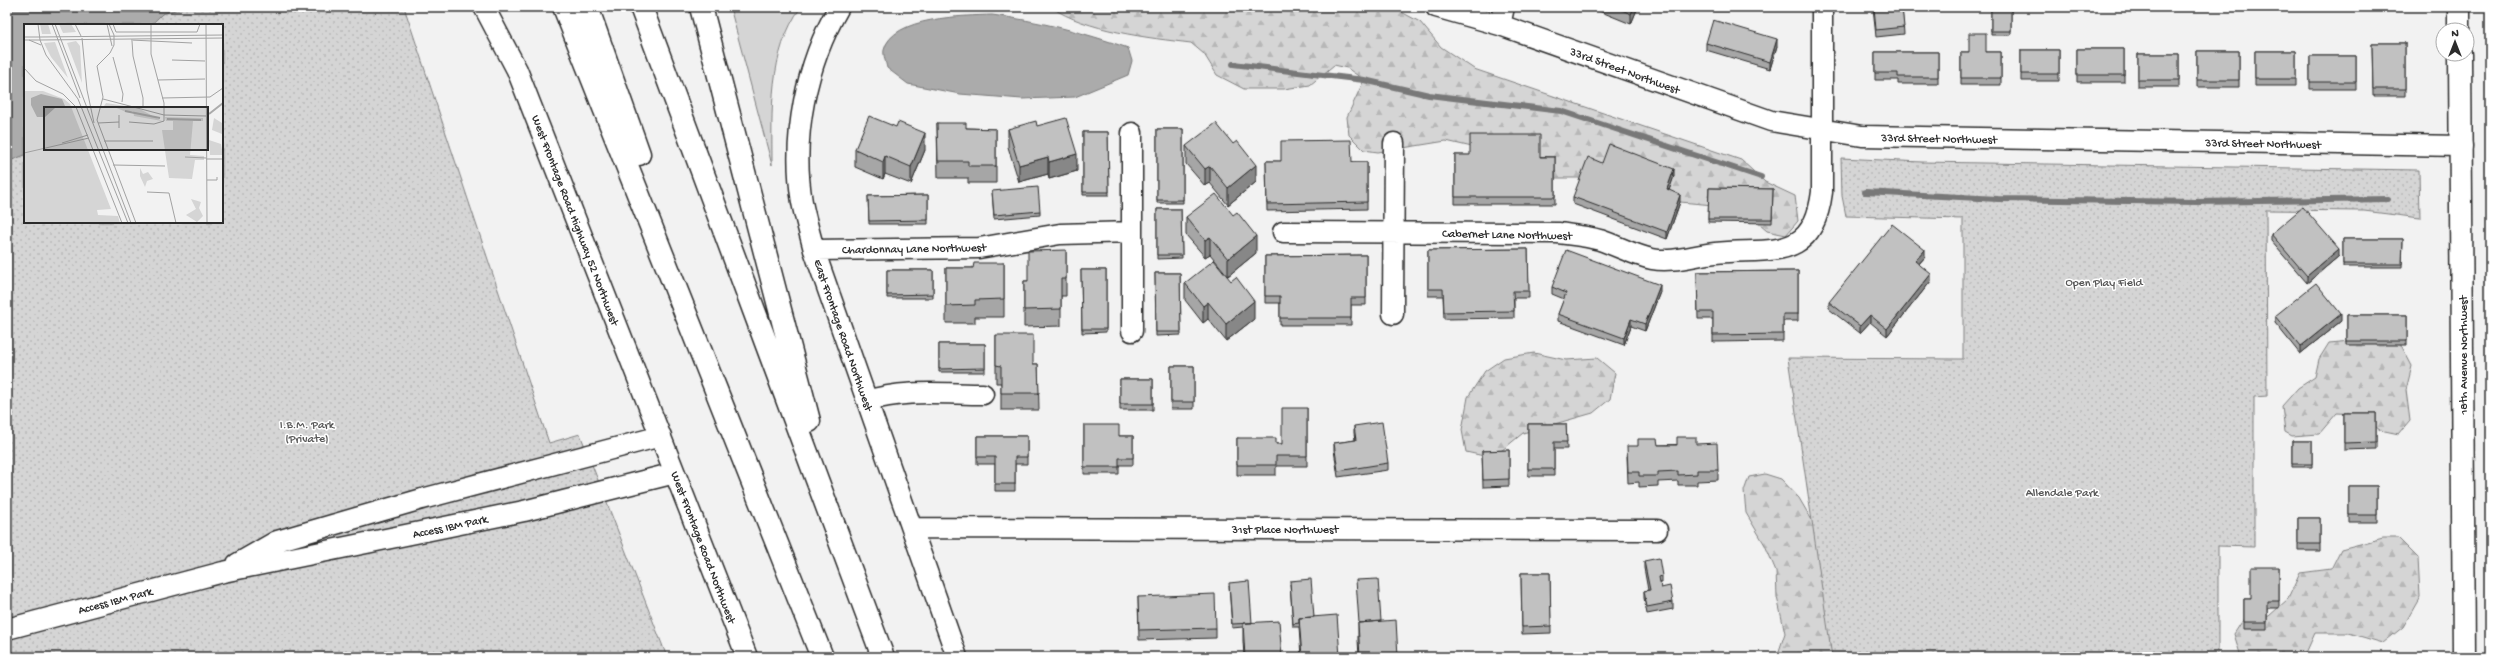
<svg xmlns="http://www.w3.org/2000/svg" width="2497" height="664" font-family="'Gochi Hand',sans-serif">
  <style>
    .green { fill: #d5d5d5; stroke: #808080 }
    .forest { fill: url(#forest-firs); stroke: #808080 }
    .park { fill: url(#park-dots); stroke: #808080; fill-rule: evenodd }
    .water { fill: #ababab; stroke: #787878 }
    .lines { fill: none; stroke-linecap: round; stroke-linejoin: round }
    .stream { stroke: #787878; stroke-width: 6 }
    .minor-casing { stroke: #2b2b2b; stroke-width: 23 }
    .major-casing { stroke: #2b2b2b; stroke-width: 25 }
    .highway-casing { stroke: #2b2b2b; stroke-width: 25 }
    .minor { stroke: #fff; stroke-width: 20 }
    .major { stroke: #fff; stroke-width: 22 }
    .highway { stroke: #fff; stroke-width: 22 }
    .wall { fill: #a6a6a6; stroke: #2b2b2b }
    .shaded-wall { fill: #878787; stroke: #2b2b2b }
    .building { fill: #c1c1c1; stroke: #2b2b2b }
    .labels { text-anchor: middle; stroke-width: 3; stroke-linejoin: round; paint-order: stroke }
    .street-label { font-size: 12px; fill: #2b2b2b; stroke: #fff }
    .park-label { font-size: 12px; fill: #565656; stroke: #fff }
    .inset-river { fill: none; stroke: #ababab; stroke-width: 2 }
    .inset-road { fill: none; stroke: #a2a2a2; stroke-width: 1 }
    .view { fill: #2b2b2b; fill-opacity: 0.15; stroke: #2b2b2b; stroke-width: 2 }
    .inset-edge { fill: none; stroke: #2b2b2b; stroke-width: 2 }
  </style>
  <defs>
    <pattern id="forest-firs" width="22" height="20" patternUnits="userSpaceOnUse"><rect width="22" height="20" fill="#d5d5d5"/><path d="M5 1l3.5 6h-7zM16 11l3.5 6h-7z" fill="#b7b7b7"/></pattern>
    <pattern id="park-dots" width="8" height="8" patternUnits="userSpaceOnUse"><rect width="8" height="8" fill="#d5d5d5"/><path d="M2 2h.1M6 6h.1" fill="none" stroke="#b7b7b7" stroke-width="1.8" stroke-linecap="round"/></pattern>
  </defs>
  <rect width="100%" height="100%" fill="#f2f2f2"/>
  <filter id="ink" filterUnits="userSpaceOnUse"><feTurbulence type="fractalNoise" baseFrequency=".025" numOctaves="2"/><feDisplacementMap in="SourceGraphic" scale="8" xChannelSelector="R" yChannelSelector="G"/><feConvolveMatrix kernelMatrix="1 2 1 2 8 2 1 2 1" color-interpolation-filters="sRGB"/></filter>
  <g filter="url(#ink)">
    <path class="green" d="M730,7H801C768,53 772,112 772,165Z"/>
    <path class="forest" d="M1051,7H1392L1420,22L1441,47L1474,69L1741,160L1765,182L1795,196L1798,221L1786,235L1767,231L1746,213L1725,206L1680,202L1652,191L1599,178H1539L1485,150L1446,141L1378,152L1364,150L1349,135L1347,117L1364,80L1347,68L1334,65L1310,85L1284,89H1244L1217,75L1204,54L1191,43C1149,38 1086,31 1051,7Z
      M2375,339L2401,345L2412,366L2406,390L2410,421L2399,434L2380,430L2359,414L2337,413L2319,434L2292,436L2285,432L2282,406L2298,388L2315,377L2319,359L2329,343Z
      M1534,353L1566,360L1597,358L1615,373L1610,399L1593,413L1523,433L1501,451L1484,456L1466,452L1462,430L1468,397L1485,371L1504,358Z
      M1765,474L1781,479L1799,498L1820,534L1835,657H1777L1785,633L1777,597L1776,571L1765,545L1746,513L1744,491L1749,477Z
      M2383,538H2398L2418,558L2420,597L2403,627L2383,643L2349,633H2315L2306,653L2293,657H2241L2234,634L2243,620L2269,616L2288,599L2300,573L2331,569L2341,549Z"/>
    <path class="park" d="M7,7H404L549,443L580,434L667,657H7ZM25,25H222V222H25Z
      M1841,158L1922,162L2419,170L2420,218L2364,211L2266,210L2267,396L2254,397V547L2218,546V657H1832L1788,358L1963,359V219L1846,216L1842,196Z"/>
    <path class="water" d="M7,7H185L162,14L151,25H25V155L7,162Z
      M992,15C1039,21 1083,32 1128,48L1132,61L1128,75L1075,97L1022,99L960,94L908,84L887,68C886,63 883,55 884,50C892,16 965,16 992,15Z"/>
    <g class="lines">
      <path class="stream" d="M1233,64L1364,80L1429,95L1561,111L1761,177
        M1865,192L1998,199L2196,202L2388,199"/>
      <defs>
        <path id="minor" d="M484,7L517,70L747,657
          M839,7C806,64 791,137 802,202C805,218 810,234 814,250L957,657
          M1436,7L1500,25L1771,121L1862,136L2462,146
          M1500,25L1504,7
          M1132,133V331
          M1283,232L1558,233C1572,235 1586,236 1600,240C1618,246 1633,255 1652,259C1673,263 1694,255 1715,253C1769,247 1813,264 1822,192V7
          M814,250L979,248L1060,234L1132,232
          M1393,314L1394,143
          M867,401C904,389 945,394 983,394
          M912,528L1657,530
          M237,564L277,541L422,499L661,436
          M7,629L223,572L524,511L675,473"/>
        <path id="major" d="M2459,7V30
          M2460,54L2464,657"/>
        <path id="highway" d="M564,7L822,657
          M587,7L639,154
          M641,7L883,657
          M701,7L809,421"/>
      </defs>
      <use href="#minor" class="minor-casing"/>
      <use href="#major" class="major-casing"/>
      <use href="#highway" class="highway-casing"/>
      <use href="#minor" class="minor"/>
      <use href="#major" class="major"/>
      <use href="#highway" class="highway"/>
    </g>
    <path class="wall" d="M1589,7H1638L1631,24Z
      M1714,7H1732V11H1714Z
      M1873,7H1902L1904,34L1876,37Z
      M1991,9H2011V35H1991Z
      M1706,43L1777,46L1770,69L1706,50Z
      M2372,43H2405V96H2373Z
      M2077,49H2124V82H2077Z
      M2021,50H2059V81H2021Z
      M2197,51H2239V87H2197Z
      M2255,51H2296V86H2255Z
      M1875,52H1938V84H1898V80H1875Z
      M1961,52H2001V85H1961Z
      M2138,54H2179V87H2138Z
      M2310,56H2356V89H2310Z
      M937,123L966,128L996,129V183H968V178H938Z
      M1037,126L1077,171L1049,179L1048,174L1019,182L1008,147V129Z
      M1157,129H1183V203H1157Z
      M1083,132H1108L1109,195H1083Z
      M1186,146L1256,182L1228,205L1210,183L1205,186L1186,164Z
      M855,149L925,150L911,184L885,174L883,179L855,167Z
      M1455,155L1555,157V204H1455Z
      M1266,161L1367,162V209L1267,211Z
      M1602,163L1674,176L1669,190L1680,202L1667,239L1573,204V197Z
      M1709,188L1773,189L1772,223L1708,222Z
      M992,191L1040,211V215L994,219Z
      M928,195V224H869L868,196Z
      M1157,209H1181L1182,258L1157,259Z
      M1186,217L1256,253L1228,276L1210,254L1205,257L1186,235Z
      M2271,234L2339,256L2307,283L2271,241Z
      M2343,239H2403L2402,267H2343Z
      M1528,249L1529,298H1514V318L1444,319L1443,296H1428V250Z
      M1066,250V296H1061V326L1024,327V281H1028Z
      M1366,255V305H1351V325H1280V303H1265V256Z
      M1925,257L1919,264L1931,281L1887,336L1870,322L1860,333L1829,309V302Z
      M1004,263V317H975V323H946V268H973Z
      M887,270H933V298H887Z
      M1081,270H1106V332L1082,333Z
      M1798,271V321H1783V341L1713,342V319H1698L1697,272Z
      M1155,273H1180L1181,335L1156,336Z
      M1185,283L1254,319L1226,341L1208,319L1203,323L1185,300Z
      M1552,287L1660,292L1645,331L1631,326L1624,345L1558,321V314L1564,299L1552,294Z
      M2347,315H2407V345H2347Z
      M2275,316L2341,321L2300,354L2275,323Z
      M996,335L1033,364H1038L1039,410H1001V383H996Z
      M939,344H985V372H939Z
      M1171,366H1194V409H1171Z
      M1120,379H1153V410H1120Z
      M1307,408V466H1276V475H1237V438L1276,444H1282Z
      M2344,413H2376V449L2344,450Z
      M1528,424H1566L1567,449H1554V476H1528Z
      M1084,425L1119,436H1133V465H1119V474H1084Z
      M1354,426L1388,463V470L1338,477L1334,450V443L1355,440L1354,433Z
      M977,436H1027V464H1015V491H995V464H977Z
      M2292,441H2312V467H2292Z
      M1696,444L1718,470V480L1697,481V485H1678V481L1658,482V486L1639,487V482L1628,483L1627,456L1658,445Z
      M1509,450V486L1483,487L1482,451Z
      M2349,486H2377V522H2349Z
      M2298,518H2320V551H2298Z
      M1644,561L1662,576V583H1660L1661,588L1673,602V609L1647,614L1644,598V591L1648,590L1644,568Z
      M2279,567V608H2267V629H2244V599H2251Z
      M1521,573H1550L1551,633L1522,634Z
      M1290,584L1314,617L1340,657H1301L1299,627H1293Z
      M1229,586L1252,623L1282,657H1244L1243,641V627L1232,628Z
      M1138,597L1216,628V638L1139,640Z
      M1381,621L1398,657H1359L1358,640V623Z"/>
    <path class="shaded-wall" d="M1634,7H1638L1631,24V14Z
      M1777,39V46L1770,69V62Z
      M925,133V150L911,184V167Z
      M1077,154V171L1049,179V162Z
      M885,156V174L883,179V162Z
      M1048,157V174L1019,182V165Z
      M1256,165V182L1228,205V188Z
      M1210,166V183L1205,186V169Z
      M1674,169V176L1667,196V189Z
      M1680,195V202L1667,239V232Z
      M1256,236V253L1228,276V259Z
      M1210,237V254L1205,257V240Z
      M2339,249V256L2307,283V276Z
      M1925,250V257L1915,268V261Z
      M1931,274V281L1887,336V329Z
      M1660,285V292L1645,331V324Z
      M1254,301V319L1226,341V324Z
      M1208,302V319L1203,323V306Z
      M2341,314V321L2300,354V347Z
      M1870,315V322L1860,333V326Z
      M1631,319V326L1624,345V338Z"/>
    <path class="building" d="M1615,7H1634L1631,14Z
      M1874,7H1902L1904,27L1876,30Z
      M1991,9H2011V31H1991Z
      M1713,20L1777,39L1770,62L1706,43Z
      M1969,33H1986V52H2001V78H1961V52H1969Z
      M2372,43H2405V89H2373Z
      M2077,49H2124V75H2077Z
      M2021,50H2059V74H2021Z
      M2197,51H2239V80H2197Z
      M2255,51H2296V79H2255Z
      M1875,52H1938V77H1898V73H1875Z
      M2138,54H2179V80H2138Z
      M2310,56H2356V82H2310Z
      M869,116L896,127L898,122L925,133L911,167L885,156L883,162L855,149Z
      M1066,118L1077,154L1049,162L1048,157L1019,165L1008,129L1036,121L1037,126Z
      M937,123H966V128L996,129V166H968V161H938Z
      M1216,123L1233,144L1237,141L1256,165L1228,188L1210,166L1205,169L1186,146Z
      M1157,129H1183V200H1157Z
      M1083,132H1108L1109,192H1083Z
      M1470,135H1540V157H1555V197H1455V155H1470Z
      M1351,140L1352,162H1367V202L1267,204L1266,161H1281V141Z
      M1609,144L1674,169L1667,189L1680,195L1667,232L1573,197L1588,157L1602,163Z
      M1038,187L1040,211L994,215L992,191Z
      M1709,188L1773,189L1772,219H1708Z
      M1216,194L1233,215L1237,212L1256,236L1228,259L1210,237L1205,240L1186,217Z
      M928,195V220L869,221L868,196Z
      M2303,207L2339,249L2307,276L2271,234Z
      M1157,209H1181L1182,255H1157Z
      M1892,224L1925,250L1915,261L1931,274L1887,329L1870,315L1860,326L1829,302Z
      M2343,239H2403L2402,264H2343Z
      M1528,249L1529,291H1513L1514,311L1444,312L1443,289H1428V250Z
      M1066,250V279H1061V309L1024,310V281H1028V251Z
      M1566,250L1660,285L1645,324L1631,319L1624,338L1558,314L1566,293L1552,287Z
      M1366,255V298H1351V318H1280V296H1265V256Z
      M1214,260L1231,281L1236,277L1254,301L1226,324L1208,302L1203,306L1185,283Z
      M974,263H1004V299L975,300V305L946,306V268H973Z
      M887,270H933V294L887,295Z
      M1081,270H1106V329H1082Z
      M1798,271V314H1783V334L1713,335V312H1698L1697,272Z
      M1155,273H1180L1181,332H1156Z
      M2316,283L2341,314L2300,347L2275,316Z
      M2347,315H2407V341H2347Z
      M996,335H1033V364H1038L1039,393H1001V366L996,365Z
      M939,344H985V368L939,369Z
      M1171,366H1194V402H1171Z
      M1120,379H1153V404H1120Z
      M1282,408H1307V456H1276V465H1237V438H1276V444H1282Z
      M2344,413H2376V442L2344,443Z
      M1382,422L1388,463L1338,471L1334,443L1356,440L1354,426Z
      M1528,424H1566L1567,442H1554V469H1528Z
      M1084,425H1119V436H1133V458H1119V467H1084Z
      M977,436H1027V457H1015V484H995V457H977Z
      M1677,437H1696V444L1717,443L1718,470H1697V474L1678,475V471L1658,472V476H1639V472H1628L1627,446H1638V439H1657L1658,445H1677Z
      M2292,441H2312V464H2292Z
      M1509,450V479L1483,480L1482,451Z
      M2349,486H2377V515H2349Z
      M2298,518H2320V544H2298Z
      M1659,558L1662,576L1659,577L1661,588L1670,586L1673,602L1647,607L1644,591L1650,590L1644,561Z
      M2251,567H2279V601H2267V622H2244V599H2251Z
      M1521,573H1550L1551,626L1522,627Z
      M1311,579L1314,617L1299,618V623L1293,624L1290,581Z
      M1378,579L1381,621L1359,623L1356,580Z
      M1249,581L1252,623L1232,624L1229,583Z
      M1215,594L1216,628L1139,630L1138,597Z
      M1337,615L1340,657H1302L1299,618Z
      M1396,620L1398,657H1360L1358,623Z
      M1279,621L1282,657H1245L1243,623Z"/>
  </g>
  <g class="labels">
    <g class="street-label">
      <text transform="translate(1625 70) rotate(20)" y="4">33rd Street Northwest</text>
      <text transform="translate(1939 138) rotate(1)" y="4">33rd Street Northwest</text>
      <text transform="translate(2263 143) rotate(1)" y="4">33rd Street Northwest</text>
      <text transform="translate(576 220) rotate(69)" y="4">West Frontage Road Highway 52 Northwest</text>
      <text transform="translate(1507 234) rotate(1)" y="4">Cabernet Lane Northwest</text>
      <text transform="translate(914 248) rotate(-1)" y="4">Chardonnay Lane Northwest</text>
      <text transform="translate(844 335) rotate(71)" y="4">East Frontage Road Northwest</text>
      <text transform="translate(2463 355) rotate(-90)" y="4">18th Avenue Northwest</text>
      <text transform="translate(450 526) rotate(-12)" y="4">Access IBM Park</text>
      <text x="1285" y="533">31st Place Northwest</text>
      <text transform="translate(704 547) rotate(69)" y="4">West Frontage Road Northwest</text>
      <text transform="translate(115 600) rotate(-15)" y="4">Access IBM Park</text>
    </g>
    <g class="park-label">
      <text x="2104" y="286">Open Play Field</text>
      <text x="307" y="428">I.B.M. Park<tspan x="307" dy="14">(Private)</tspan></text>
      <text x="2062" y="496">Allendale Park</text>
    </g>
  </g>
  <g transform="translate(24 24)">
    <rect width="199" height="199" fill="#f2f2f2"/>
    <path d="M16,0H24L27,10H18ZM35,0H47L52,8L39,9ZM52,17L56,22L58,59L43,19ZM31,18L36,32L44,54L27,33L20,19ZM190,94L198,99V110L188,106ZM185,116L197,120L199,131H186Z" fill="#d5d5d5"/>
    <path d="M82,79L114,84L138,97L110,92L109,87L102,88L88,82H80ZM116,144L119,150L124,148L129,155L123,157L121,163L116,152ZM167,175L177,178L175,184L179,192L173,198L162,191L172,185Z" fill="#d5d5d5"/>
    <path d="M0,67H19L40,75L46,80L87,185L73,186L74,191L94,192L96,199H0ZM141,93L179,94V97H169L166,131L180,132V136H171L168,155L145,154L138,106H149V97H142Z" fill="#d5d5d5"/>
    <path d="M17,70L38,75L41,82L31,84L21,93H13L7,81V74Z" fill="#ababab"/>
    <path class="inset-river" d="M101,87L136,94M185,90L199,79M143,95L177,96"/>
    <path class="inset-road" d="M14,0L16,16L199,14M28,0L56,74M31,0L107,199M51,0L57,12M83,0L88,22M85,0L90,11V21L86,29L73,42L79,73L73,96L112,199M89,0L92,8H173L176,0M182,0L183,199M0,13H16M16,13L199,11M58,14L63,66L70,99M0,16H16M5,16L17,21M16,16L22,31L54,75L104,199M107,16L168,19M108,17L109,32L119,74V84M89,33L99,70L98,78M148,36L181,37M0,44L12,57L39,70L52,83L98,199M134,56L181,55M138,74L186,73L199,64M79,75L140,91L182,92M95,91V104M105,98L130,100L140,97V79L127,30V0M74,99L95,98M80,117H129M38,119L64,111M0,129L65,114M161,133L182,134M182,135H199M89,141L141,142M183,156H193V153M123,168L145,169L152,199"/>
    <path class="view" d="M20,83H184V126H20Z"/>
    <rect width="199" height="199" class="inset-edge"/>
  </g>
  <rect width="2497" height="664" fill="none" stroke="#fff" stroke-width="24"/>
  <rect x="12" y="12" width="2473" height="640" fill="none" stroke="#2b2b2b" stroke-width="1.5" filter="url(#ink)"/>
  <g transform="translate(2455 42)"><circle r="19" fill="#ffffff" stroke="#aaaaaa"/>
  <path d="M0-3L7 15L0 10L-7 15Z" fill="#2b2b2b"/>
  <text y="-6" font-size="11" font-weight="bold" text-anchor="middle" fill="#2b2b2b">N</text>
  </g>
</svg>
